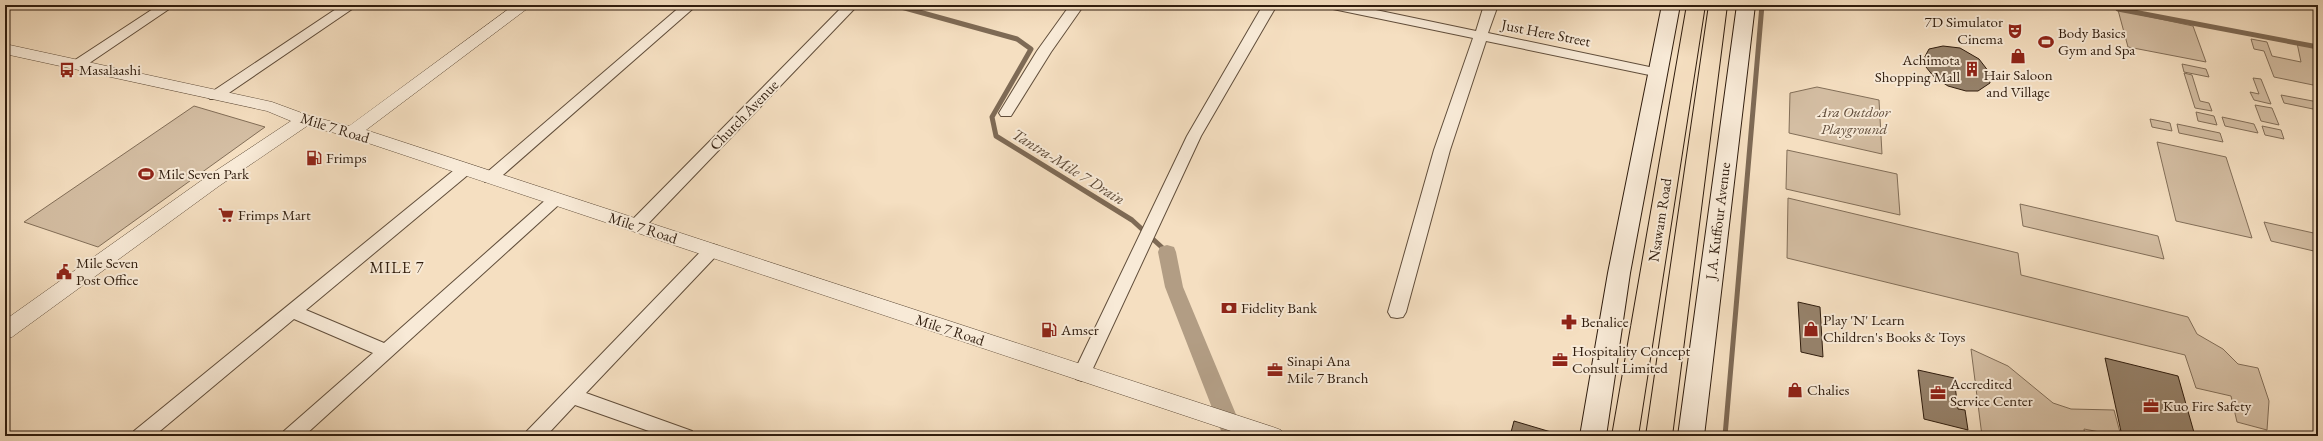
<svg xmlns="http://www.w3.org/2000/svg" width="2323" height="441" font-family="'EB Garamond',serif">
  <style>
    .green { fill: #d4bea3; stroke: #826e58 }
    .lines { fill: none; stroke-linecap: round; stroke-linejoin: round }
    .stream { stroke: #7e6a55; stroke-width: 5 }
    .canal { fill: #b29d84; fill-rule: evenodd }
    .building { fill: #96826b; stroke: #301d0e }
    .minor-casing { stroke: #614e3b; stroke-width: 2 }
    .tertiary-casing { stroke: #614e3b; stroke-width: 1 }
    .secondary-casing { stroke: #301d0e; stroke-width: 2 }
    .trunk-casing { stroke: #301d0e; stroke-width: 2 }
    .minor { fill: #f8ead7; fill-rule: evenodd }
    .tertiary { fill: #f8ead7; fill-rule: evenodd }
    .secondary { fill: #f8ead7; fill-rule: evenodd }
    .trunk { fill: #f5dfc1; fill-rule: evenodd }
    .labels { text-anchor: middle; stroke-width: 4; stroke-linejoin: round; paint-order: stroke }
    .poi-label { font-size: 15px; fill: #301d0e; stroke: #f8ead7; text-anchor: start }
    .street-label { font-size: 15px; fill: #301d0e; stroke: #f8ead7 }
    .park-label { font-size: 15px; font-style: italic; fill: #614d3b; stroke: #f8ead7 }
    .water-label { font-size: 16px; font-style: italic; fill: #5e4a37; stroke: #f8ead7 }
    .neighbourhood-label { font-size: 16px; letter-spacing: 1px; fill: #301d0e; stroke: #f8ead7 }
  </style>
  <rect width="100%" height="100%" fill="#f5dfc1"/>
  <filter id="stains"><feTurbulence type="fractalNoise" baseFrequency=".005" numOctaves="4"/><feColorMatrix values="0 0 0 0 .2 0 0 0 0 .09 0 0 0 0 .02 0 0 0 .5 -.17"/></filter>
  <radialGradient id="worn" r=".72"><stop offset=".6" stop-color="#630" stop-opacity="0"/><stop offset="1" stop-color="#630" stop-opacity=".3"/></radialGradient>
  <path class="green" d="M2118,10L2193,26L2206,62L2128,47Z
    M2251,39L2267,42L2272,56L2301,62L2297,43L2318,47V86L2274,77L2264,51L2254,49Z
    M2182,64L2206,69L2209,77L2184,72Z
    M2184,73L2192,75L2200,101L2209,103L2212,111L2195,108Z
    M2253,78L2261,79L2271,104L2254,100L2250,92L2259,94Z
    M1817,87L1879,100L1882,154L1789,133L1790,93Z
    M2281,95L2318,102V110L2284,103Z
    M2255,105L2272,108L2279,125L2261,121Z
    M194,106L265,127L98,247L24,222Z
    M2196,112L2214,116L2217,125L2198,121Z
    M2222,117L2254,124L2258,133L2225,126Z
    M2150,119L2170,123L2172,131L2152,127Z
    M2177,124L2220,133L2223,142L2179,133Z
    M2262,126L2281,130L2284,139L2265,135Z
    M2157,142L2226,157L2252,238L2176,221Z
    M1787,150L1897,174L1900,215L1786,189Z
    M1788,198L2018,253L2021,275L2188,317L2197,334L2223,349L2238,364L2258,368L2269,401L2267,430L2237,422L2231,396L2196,388L2185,355L1787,258Z
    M2020,204L2158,236L2164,259L2023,226Z
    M2264,222L2318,234V252L2271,241Z
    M1971,349L2008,366L2053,403L2071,409L2114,410L2121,436L2084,429L2085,436H1982Z"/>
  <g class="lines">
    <path class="stream" d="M894,5L1017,39L1031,49L992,117L996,136L1132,220L1167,252
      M2118,9L2318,47
      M1725,436L1762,5"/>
    <path class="canal" d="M1167,245L1174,247L1176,252L1183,287L1245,436H1223L1165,287L1158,252L1160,247Z"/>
  </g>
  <path class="building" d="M1943,46L1960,48L1979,59L1989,72L1990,83L1978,91H1966L1948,86L1934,77L1922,62L1929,49Z
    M1798,302L1820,307L1823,357L1801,352Z
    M2105,358L2178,376L2195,436H2122Z
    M1918,370L1954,378L1958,409L1965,410L1968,430L1924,419Z
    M1514,421L1551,432V436H1510Z"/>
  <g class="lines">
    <defs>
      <path id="minor" d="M5,5H14L5,10Z
        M159,5H175L82,68H72L70,65L72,62Z
        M342,5H358L220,99H210L208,96L210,93Z
        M682,5H697L495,182H485L482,178L485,174Z
        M844,5H858L643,229L637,231L631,229L629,225L631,221Z
        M1070,5H1084L1051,52L1011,116H1001L999,113L1037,51Z
        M1263,5H1277L1201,136L1088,379L1082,381L1076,379L1073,374L1187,136Z
        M1326,5H1352L1476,31L1484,5H1498L1488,33L1659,69L1666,73L1659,77L1486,41L1450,150L1406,312L1403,317L1397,318L1391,317L1388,312L1434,150L1473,38L1333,9Z
        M464,165L469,166L472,170L469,174L306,310L384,343L550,196H562L564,200L304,436H282L284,431L373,353L294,319L154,436H132L134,431L459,166Z
        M712,244L718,246L720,250L718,254L586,393L692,431L694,436H663L575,405L546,436H525L527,431L706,246Z"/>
      <path id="tertiary" d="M514,5H532L366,130L1273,427L1281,430L1284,436H1246L347,136L307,126L219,186L12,337L5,339V320L205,178L291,121L267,111L5,54V44L272,102L310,116L349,126Z"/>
      <path id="secondary" d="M1662,5H1680L1630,273L1606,436H1580L1608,273Z
        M1737,5H1755L1704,436H1678Z"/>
      <path id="trunk" d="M1687,5H1705L1638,436H1612Z
        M1709,5H1727L1672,436H1646Z"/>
    </defs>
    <use href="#minor" class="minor-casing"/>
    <use href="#tertiary" class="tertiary-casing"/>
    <use href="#secondary" class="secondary-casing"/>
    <use href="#trunk" class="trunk-casing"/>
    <use href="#minor" class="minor"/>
    <use href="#tertiary" class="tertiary"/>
    <use href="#secondary" class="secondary"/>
    <use href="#trunk" class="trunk"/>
  </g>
  <defs>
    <symbol id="theatre-bare" viewBox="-9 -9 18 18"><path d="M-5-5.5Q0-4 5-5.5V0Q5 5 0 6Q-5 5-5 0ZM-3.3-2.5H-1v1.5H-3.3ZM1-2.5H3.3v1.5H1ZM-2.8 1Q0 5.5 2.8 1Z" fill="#8f2418" stroke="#f8ead7" stroke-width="2.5" paint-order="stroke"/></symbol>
    <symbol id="stadium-bare" viewBox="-9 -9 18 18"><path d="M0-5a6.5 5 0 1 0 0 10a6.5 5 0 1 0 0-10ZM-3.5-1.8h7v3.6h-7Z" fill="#8f2418" stroke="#f8ead7" stroke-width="2.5" paint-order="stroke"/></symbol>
    <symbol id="shop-bare" viewBox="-9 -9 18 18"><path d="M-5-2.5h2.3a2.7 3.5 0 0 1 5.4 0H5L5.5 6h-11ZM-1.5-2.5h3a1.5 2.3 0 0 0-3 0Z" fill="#8f2418" stroke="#f8ead7" stroke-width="2.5" paint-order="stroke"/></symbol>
    <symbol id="building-bare" viewBox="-9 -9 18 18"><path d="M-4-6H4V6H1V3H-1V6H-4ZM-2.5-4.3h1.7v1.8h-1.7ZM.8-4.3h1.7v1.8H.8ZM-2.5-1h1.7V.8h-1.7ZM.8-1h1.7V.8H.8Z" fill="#8f2418" stroke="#f8ead7" stroke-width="2.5" paint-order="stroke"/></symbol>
    <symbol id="bus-bare" viewBox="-9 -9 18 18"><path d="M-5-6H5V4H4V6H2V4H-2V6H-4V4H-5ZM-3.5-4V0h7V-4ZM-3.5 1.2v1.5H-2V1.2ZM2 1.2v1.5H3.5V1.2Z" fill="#8f2418" stroke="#f8ead7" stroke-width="2.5" paint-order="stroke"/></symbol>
    <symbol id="fuel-bare" viewBox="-9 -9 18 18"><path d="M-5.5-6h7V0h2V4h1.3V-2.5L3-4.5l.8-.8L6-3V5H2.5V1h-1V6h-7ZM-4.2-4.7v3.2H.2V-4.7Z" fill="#8f2418" stroke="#f8ead7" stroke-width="2.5" paint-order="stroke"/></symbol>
    <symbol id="supermarket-bare" viewBox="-9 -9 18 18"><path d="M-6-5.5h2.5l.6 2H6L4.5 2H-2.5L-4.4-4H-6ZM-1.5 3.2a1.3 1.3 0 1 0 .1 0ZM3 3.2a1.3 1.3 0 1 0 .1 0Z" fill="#8f2418" stroke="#f8ead7" stroke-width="2.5" paint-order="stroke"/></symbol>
    <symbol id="civic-bare" viewBox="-9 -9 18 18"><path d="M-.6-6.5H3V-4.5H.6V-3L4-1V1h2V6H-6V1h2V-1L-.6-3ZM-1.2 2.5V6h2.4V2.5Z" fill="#8f2418" stroke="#f8ead7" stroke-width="2.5" paint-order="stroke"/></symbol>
    <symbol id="bank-bare" viewBox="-9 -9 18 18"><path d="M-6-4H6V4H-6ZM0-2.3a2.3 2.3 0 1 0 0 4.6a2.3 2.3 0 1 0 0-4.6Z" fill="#8f2418" stroke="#f8ead7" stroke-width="2.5" paint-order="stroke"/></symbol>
    <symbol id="pharmacy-bare" viewBox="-9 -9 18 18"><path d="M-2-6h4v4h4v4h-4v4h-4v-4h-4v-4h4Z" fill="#8f2418" stroke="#f8ead7" stroke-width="2.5" paint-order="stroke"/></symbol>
    <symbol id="office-bare" viewBox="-9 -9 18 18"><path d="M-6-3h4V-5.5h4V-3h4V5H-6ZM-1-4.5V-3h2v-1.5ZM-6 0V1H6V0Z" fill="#8f2418" stroke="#f8ead7" stroke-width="2.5" paint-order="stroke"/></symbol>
  </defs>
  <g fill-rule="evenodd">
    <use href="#theatre-bare" x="2004" y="20" width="22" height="22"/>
    <use href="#stadium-bare" x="2035" y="31" width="22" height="22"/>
    <use href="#shop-bare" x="2007" y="45" width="22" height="22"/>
    <use href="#building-bare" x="1961" y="58" width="22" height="22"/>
    <use href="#bus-bare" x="56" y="59" width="22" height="22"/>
    <use href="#fuel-bare" x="303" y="147" width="22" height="22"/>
    <use href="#stadium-bare" x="135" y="163" width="22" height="22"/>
    <use href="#supermarket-bare" x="215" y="204" width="22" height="22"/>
    <use href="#civic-bare" x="53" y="261" width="22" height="22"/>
    <use href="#bank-bare" x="1218" y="297" width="22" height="22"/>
    <use href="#pharmacy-bare" x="1558" y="311" width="22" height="22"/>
    <use href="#shop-bare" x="1800" y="318" width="22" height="22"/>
    <use href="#fuel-bare" x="1038" y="319" width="22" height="22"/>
    <use href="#office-bare" x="1549" y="349" width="22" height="22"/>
    <use href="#office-bare" x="1264" y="359" width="22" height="22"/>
    <use href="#shop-bare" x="1784" y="379" width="22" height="22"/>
    <use href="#office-bare" x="1927" y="382" width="22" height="22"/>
    <use href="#office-bare" x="2140" y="395" width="22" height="22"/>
  </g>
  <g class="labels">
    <g class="poi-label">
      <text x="2003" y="27" text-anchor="end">7D Simulator<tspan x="2003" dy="17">Cinema</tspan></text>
      <text x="2058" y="38">Body Basics<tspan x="2058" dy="17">Gym and Spa</tspan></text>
      <text x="1960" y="65" text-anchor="end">Achimota<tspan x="1960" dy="17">Shopping Mall</tspan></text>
      <text x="79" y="75">Masalaashi</text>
      <text x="2018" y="80" text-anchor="middle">Hair Saloon<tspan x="2018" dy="17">and Village</tspan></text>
      <text x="326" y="163">Frimps</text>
      <text x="158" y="179">Mile Seven Park</text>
      <text x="238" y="220">Frimps Mart</text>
      <text x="76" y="268">Mile Seven<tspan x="76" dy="17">Post Office</tspan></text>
      <text x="1241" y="313">Fidelity Bank</text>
      <text x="1823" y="325">Play 'N' Learn<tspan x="1823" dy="17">Children's Books &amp; Toys</tspan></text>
      <text x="1581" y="327">Benalice</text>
      <text x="1061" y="335">Amser</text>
      <text x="1572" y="356">Hospitality Concept<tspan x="1572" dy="17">Consult Limited</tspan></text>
      <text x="1287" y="366">Sinapi Ana<tspan x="1287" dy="17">Mile 7 Branch</tspan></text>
      <text x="1950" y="389">Accredited<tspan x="1950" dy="17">Service Center</tspan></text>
      <text x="1807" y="395">Chalies</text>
      <text x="2163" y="411">Kuo Fire Safety</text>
    </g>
    <g class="street-label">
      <text transform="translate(1546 33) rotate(11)" y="5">Just Here Street</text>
      <text transform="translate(744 115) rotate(-46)" y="5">Church Avenue</text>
      <text transform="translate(335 128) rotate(17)" y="5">Mile 7 Road</text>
      <text transform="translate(1660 220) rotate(-81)" y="5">Nsawam Road</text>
      <text transform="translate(1718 221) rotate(-83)" y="5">J.A. Kuffour Avenue</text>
      <text transform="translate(643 228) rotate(18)" y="5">Mile 7 Road</text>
      <text transform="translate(950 330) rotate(18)" y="5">Mile 7 Road</text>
    </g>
    <g class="park-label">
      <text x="1854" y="117">Ara Outdoor<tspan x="1854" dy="17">Playground</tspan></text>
    </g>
    <g class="water-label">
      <text transform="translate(1069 166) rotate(32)" y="6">Tantra-Mile 7 Drain</text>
    </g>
    <g class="neighbourhood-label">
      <text x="397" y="273">MILE 7</text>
    </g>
  </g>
  <rect width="2323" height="441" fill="none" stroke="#f5dfc1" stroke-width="20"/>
  <rect x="6" y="6" width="2311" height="429" fill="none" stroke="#301d0e" stroke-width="2"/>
  <rect x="10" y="10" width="2303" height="421" fill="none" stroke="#301d0e"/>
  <rect width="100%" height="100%" filter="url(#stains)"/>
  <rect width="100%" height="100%" fill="url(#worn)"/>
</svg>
